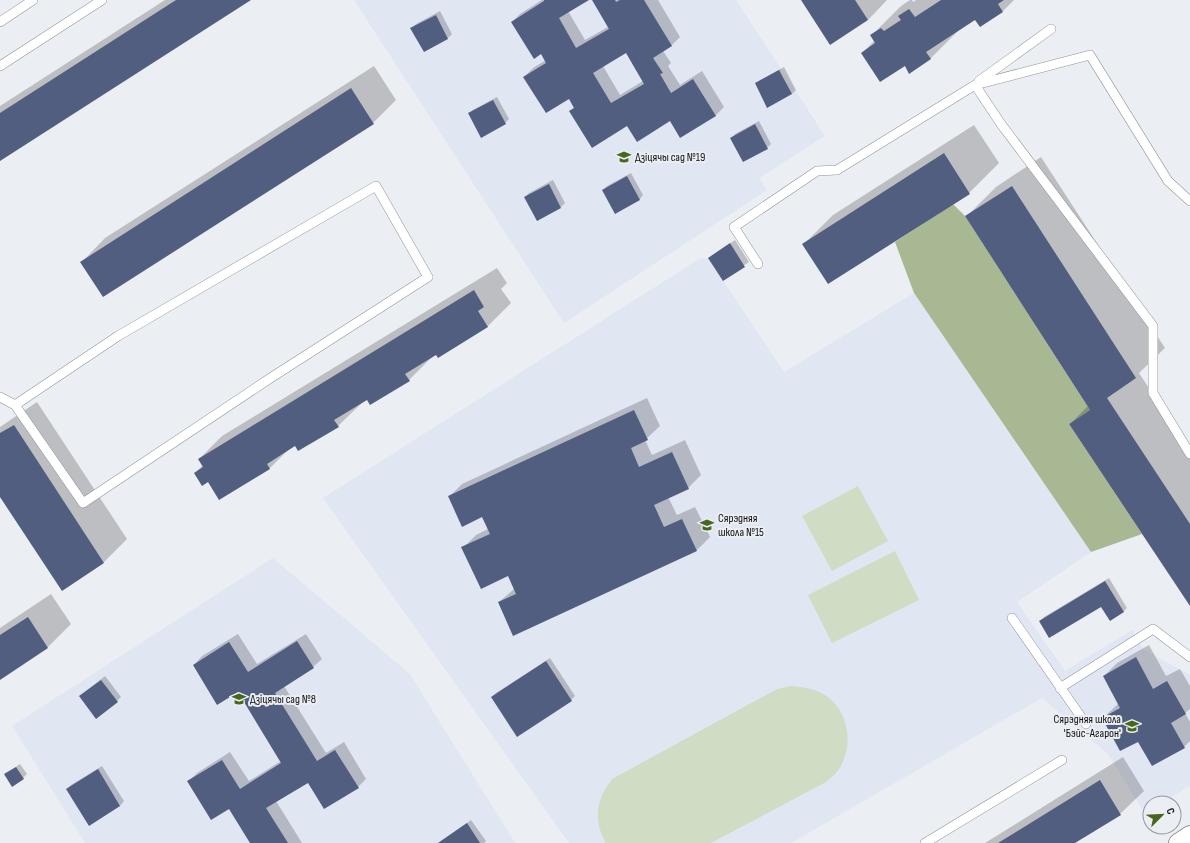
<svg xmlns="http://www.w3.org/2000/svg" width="1190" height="843" font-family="'Sofia Sans Condensed',sans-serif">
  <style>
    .built { fill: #e1e6f3 }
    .green { fill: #d0dcc4 }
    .forest { fill: #a7b893 }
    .shadow { fill: #0003; fill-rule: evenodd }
    .building { fill: #515e7f; fill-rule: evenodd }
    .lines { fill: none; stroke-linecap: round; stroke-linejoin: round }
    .service-casing { stroke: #919499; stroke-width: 10 }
    .minor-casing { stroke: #919499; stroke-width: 20 }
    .service { stroke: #fff; stroke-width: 9 }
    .minor { stroke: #fff; stroke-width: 18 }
    .labels { text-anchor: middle; stroke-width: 4; stroke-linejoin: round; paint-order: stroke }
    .poi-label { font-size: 12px; fill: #0e0f11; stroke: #ebeef3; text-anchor: start }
  </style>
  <rect width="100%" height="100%" fill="#ebeef3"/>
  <path class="built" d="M354,0H736L825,136L759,178L767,190L564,323Z
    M708,258L784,372L914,293L1091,552L1017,602L1065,671L1132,630L1143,649L1190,675V786L1162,803H1150V811L1145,814L1108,754L1042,698L791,843H569L323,498L699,259Z
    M273,558L409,673L515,843H85L12,726Z"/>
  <path class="green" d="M858,486L888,541L832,571L802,516Z
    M895,551L919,600L832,643L808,595Z
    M791,686C802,687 813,688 823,694C850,709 855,748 837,772C834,775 830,779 826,782L711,843H606C598,830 595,813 601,798C603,791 608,785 612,779L777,689Z"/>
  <path class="forest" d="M953,204L965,216L1090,410L1069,424L1142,534L1091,552L914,293L895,242Z"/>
  <path class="shadow" d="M165,0H249L0,160V106Z
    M542,0H587L568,11L585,40L608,27L593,0H658L680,37L672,45L663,51L671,63L668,66L680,85L702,71L724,107L715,116L628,124L570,111L575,107L569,97L524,77L533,68L546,60L541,53L512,22L520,14ZM627,52L643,81L620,95L603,66Z
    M802,0H887L868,20Z
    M910,0H912L913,2L916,0H1014L1003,11L980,26L975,18L960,29L930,59L862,53L875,40L872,35L901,6Z
    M440,11L452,34L448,38L424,51L412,28L416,24Z
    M374,66L396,100L373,123L82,262L105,238Z
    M784,67L796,90L792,94L756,84L760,80Z
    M497,97L509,119L505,123L469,114L473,110Z
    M759,121L771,144L767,148L743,161L731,138L735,134Z
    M974,125L999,163L969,193L828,283L804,244L833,215Z
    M1041,157L1165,348L1139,373L1190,450V605L1070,424L1089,405L966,217L996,187Z
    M631,173L643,195L639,200L603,190L607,186Z
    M553,180L565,203L561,207L537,220L525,197L529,193Z
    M735,240L749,262L723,280L709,258Z
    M497,268L507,283L501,289L511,303L487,327L436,353L409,380L367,398L338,426L296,445L289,449L270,468L208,481L195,473L203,465L199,459L222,436Z
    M647,398L660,426L645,440L652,455L685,440L701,475L688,488L668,497L677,515L695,507L710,537L697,550L514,635L499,602L515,588L509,575L463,548L476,535L488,529L483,516L449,497L462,484Z
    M37,402L127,539L104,562L62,590L0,495V427Z
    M1109,578L1127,608L1123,612L1102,605L1040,621L1044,617Z
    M51,594L71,624L48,647L0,679V628Z
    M238,634L257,664L306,634L322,659L313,667L284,686L326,753L344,742L366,779L358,787L308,781L276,801L302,843H251L229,808L188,782L197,773L230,752L249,781L281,761L238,691L194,665L202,656Z
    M1149,645L1166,676L1180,669L1190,686V709L1185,713L1190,722V741L1184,747L1139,740L1103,718L1119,703L1104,676L1117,663Z
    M550,658L575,696L571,700L492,697L496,693Z
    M105,676L121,697L117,701L85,692Z
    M1123,757L1144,791L1120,814L1073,843H985Z
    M20,764L27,774L23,778L5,774Z
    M102,766L124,801L120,806L89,825L67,789L71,785Z
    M471,820L486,841L484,843H438Z"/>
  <path class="building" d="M176,0H251L0,161V113Z
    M544,0H589L559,18L576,48L609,29L592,0H615L616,2L620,0H644L672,46L653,58L663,73L660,74L671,93L693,79L716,116L680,138L670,121L637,142L627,126L592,148L569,111L574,108L569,99L546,113L523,77L546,63L541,54L534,59L511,22L544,1ZM626,53L644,84L611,103L593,73Z
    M801,0H855L868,20L830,45Z
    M941,0H1004L998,4L1003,12L980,27L975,20L926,52L931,59L909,74L905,66L880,82L861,53L875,43L870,35L881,28L884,31L901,20L898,16L909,9L915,17Z
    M436,15L448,39L424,52L410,28Z
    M779,70L792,94L767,108L755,83Z
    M351,88L374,124L103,297L80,262Z
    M493,100L506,124L481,138L468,113Z
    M755,124L768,149L743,162L730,138Z
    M944,153L970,194L828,284L802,244Z
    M627,176L640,200L615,214L602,190Z
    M549,184L561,208L537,221L524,197Z
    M1012,186L1136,378L1107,398L1190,524V606L1069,424L1090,410L965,216Z
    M730,243L745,267L723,281L708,258Z
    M474,290L484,307L478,311L488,327L438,358L436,355L405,374L410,381L370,405L367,400L334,420L339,427L298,451L295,446L267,464L270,469L219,500L208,482L202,486L194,473L203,467L198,459Z
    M634,410L648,440L631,448L639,467L672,452L689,489L654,505L664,527L682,519L697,551L513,636L498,602L516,594L508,576L481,589L461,547L490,534L482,517L462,527L448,496Z
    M14,425L104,563L62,591L0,497V433Z
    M1105,581L1124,612L1110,621L1101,607L1049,638L1039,621Z
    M28,617L48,648L0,680V635Z
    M297,641L314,668L275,693L317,761L335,750L359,788L324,809L308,783L266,808L288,843H250L229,809L211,820L187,781L222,760L240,789L281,763L238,692L217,705L193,665L229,642L248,672Z
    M1136,657L1153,689L1167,681L1186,714L1171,723L1185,748L1152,766L1138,742L1120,751L1102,718L1120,708L1103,676Z
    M546,661L572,701L517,737L491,697Z
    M101,680L118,702L96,719L79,696Z
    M16,767L24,779L12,787L4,774Z
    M98,769L120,806L89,826L66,789Z
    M1100,780L1121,815L1075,843H998Z
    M467,823L480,843H438Z"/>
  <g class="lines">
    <defs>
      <path id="service" d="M0,22L33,0
        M0,66L102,0
        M979,81L1051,29
        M975,85L1090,55L1168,181L1190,201
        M758,264L734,227L817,171L837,170L975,85L1001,124L1153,326V393L1190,454
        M0,397L15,405L83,503L269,379L428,277L376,186L118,336L15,405
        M1012,618L1086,724
        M1060,688L1153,629L1190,657
        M925,843L1062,760"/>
      <path id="minor" d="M1178,843L1190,835"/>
    </defs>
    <use href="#service" class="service-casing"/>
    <use href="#minor" class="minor-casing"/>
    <use href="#service" class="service"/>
    <use href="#minor" class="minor"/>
  </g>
  <defs>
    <symbol id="school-bare" viewBox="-9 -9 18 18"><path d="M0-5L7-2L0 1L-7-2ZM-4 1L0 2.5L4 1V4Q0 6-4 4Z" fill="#47671d" stroke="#ebeef3" stroke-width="2.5" paint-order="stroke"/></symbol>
  </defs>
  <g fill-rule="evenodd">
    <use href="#school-bare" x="614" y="147" width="20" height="20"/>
    <use href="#school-bare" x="697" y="515" width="20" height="20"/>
    <use href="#school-bare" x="229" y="689" width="20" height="20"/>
    <use href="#school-bare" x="1122" y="716" width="20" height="20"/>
  </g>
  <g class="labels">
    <g class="poi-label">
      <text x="635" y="161">Дзіцячы сад №19</text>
      <text x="718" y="522">Сярэдняя<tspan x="718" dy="14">школа №15</tspan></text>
      <text x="250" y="703">Дзіцячы сад №8</text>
      <text x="1121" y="723" text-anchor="end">Сярэдняя школа<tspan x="1121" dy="14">'Бэйс-Агарон'</tspan></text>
    </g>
  </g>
  <g transform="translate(1162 815) rotate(66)"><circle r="19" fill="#ebeef3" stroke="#939599"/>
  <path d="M0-3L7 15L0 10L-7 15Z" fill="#47671d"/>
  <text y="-6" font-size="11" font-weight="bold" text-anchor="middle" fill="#0e0f11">С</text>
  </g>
</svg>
